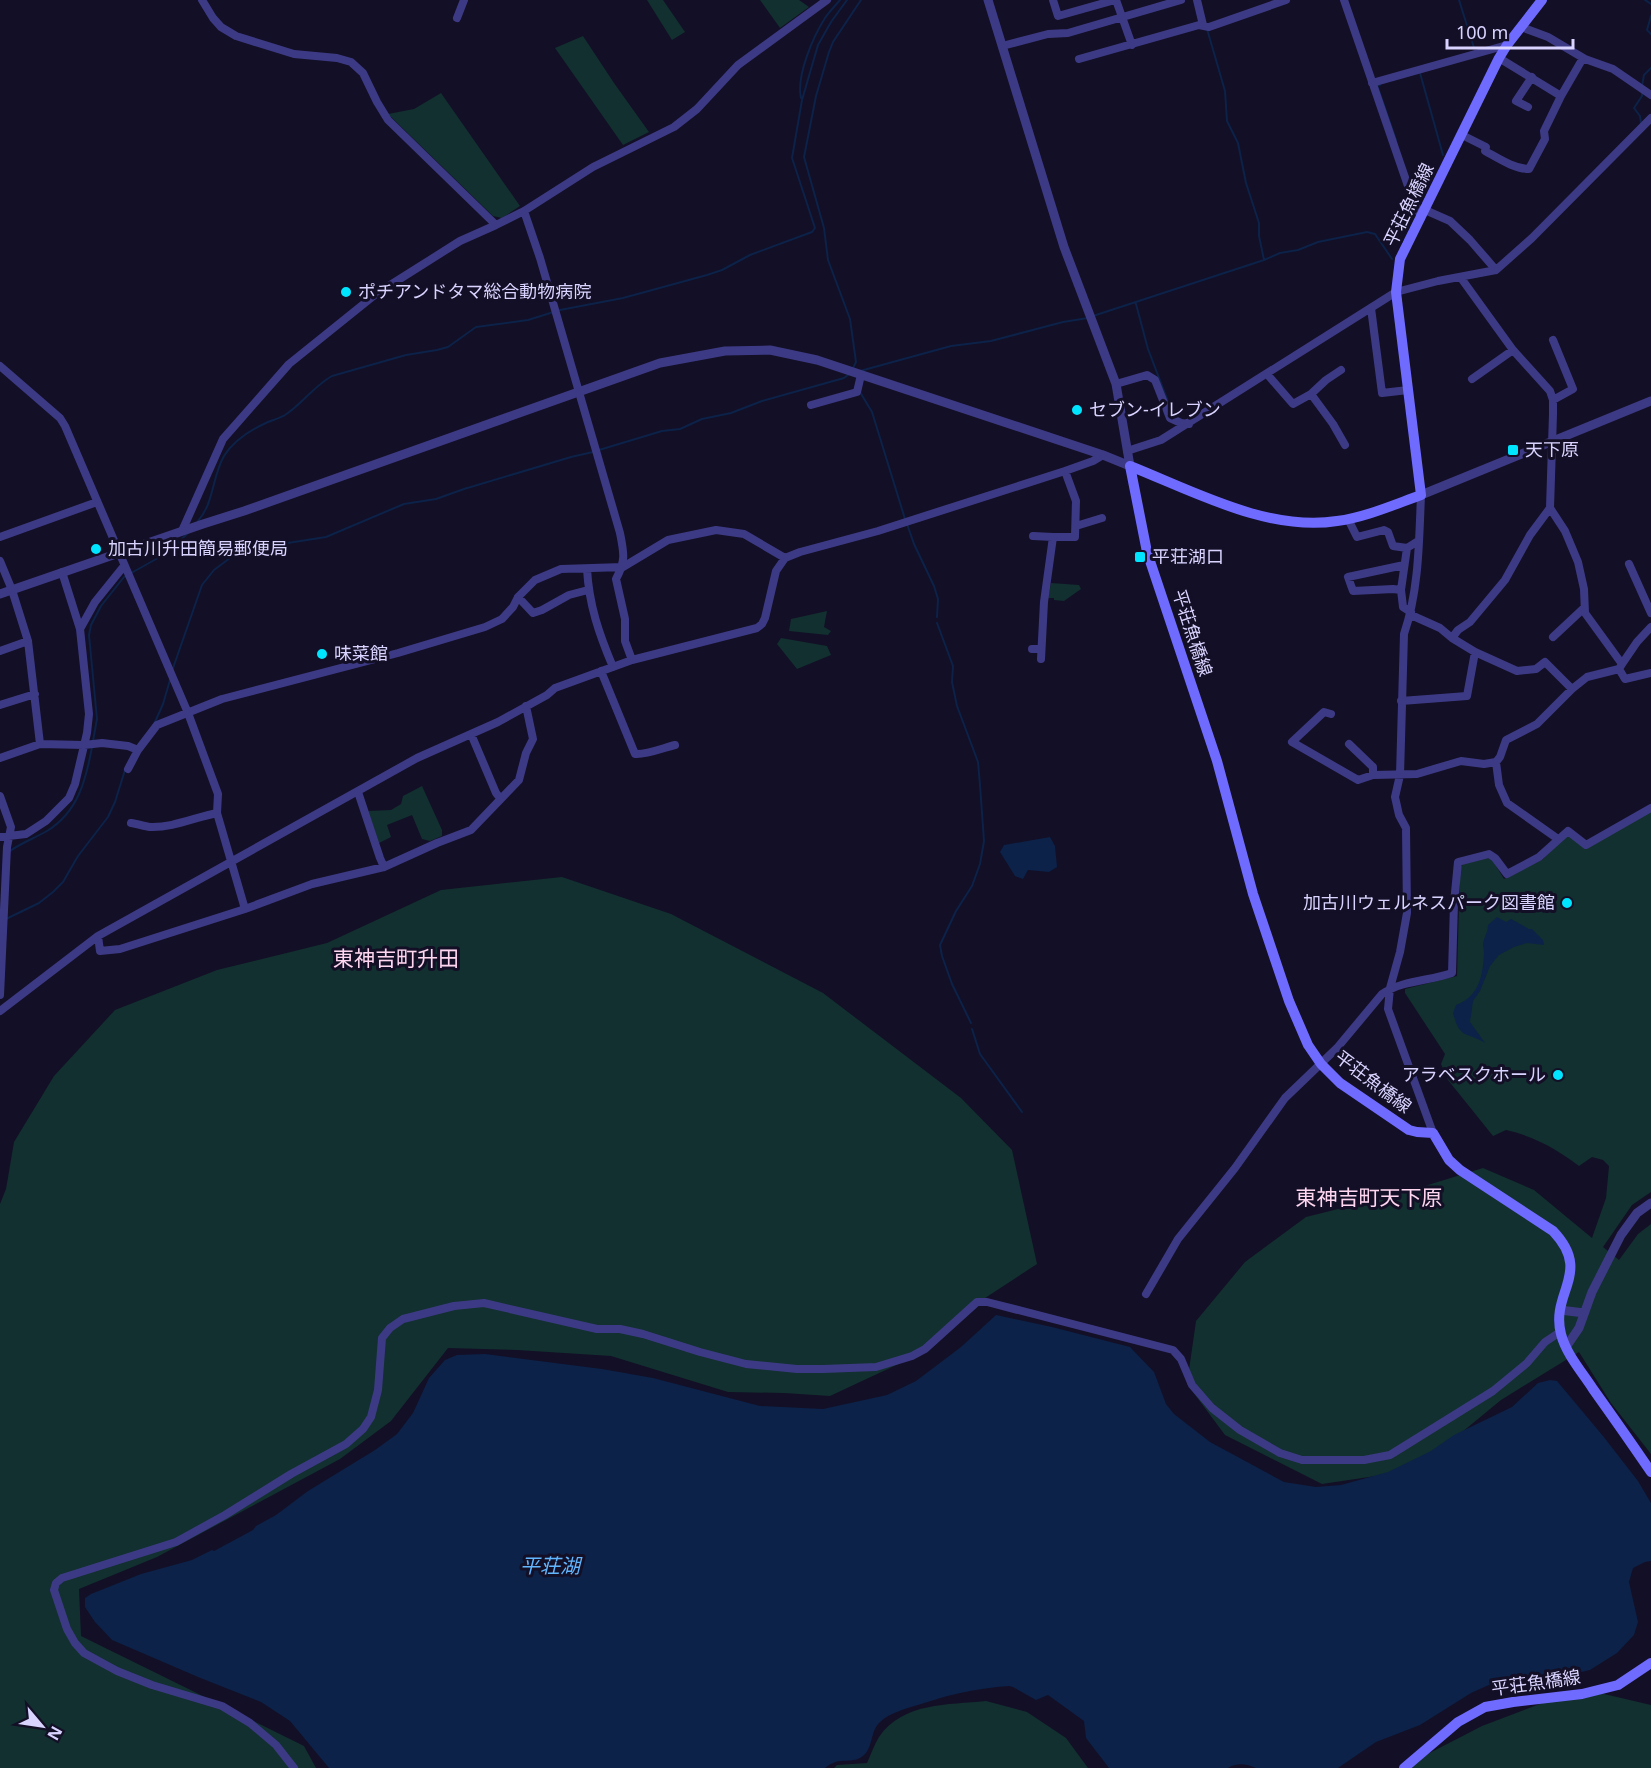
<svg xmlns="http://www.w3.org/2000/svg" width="1651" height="1768" font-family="'Noto Sans','Noto Sans JP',sans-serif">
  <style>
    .green { fill: #12302f }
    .water { fill: #0c2248 }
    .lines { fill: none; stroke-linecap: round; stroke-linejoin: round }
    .stream { stroke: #0c2248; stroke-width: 2 }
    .minor { stroke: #3d3a85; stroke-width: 8 }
    .tertiary { stroke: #3d3a85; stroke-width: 9 }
    .secondary { stroke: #6f6bff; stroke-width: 10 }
    .poi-dot { fill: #00e5ff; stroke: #130f26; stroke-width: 2 }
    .labels { text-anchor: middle; stroke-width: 6; stroke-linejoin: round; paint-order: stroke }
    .street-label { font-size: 18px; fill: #d9d4ff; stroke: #130f26 }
    .poi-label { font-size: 18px; fill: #d9d4ff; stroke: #130f26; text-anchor: start }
    .water-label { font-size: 20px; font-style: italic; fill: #62b6ff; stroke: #130f26 }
    .quarter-label { font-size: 21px; fill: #ffd6f0; stroke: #130f26 }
  </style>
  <rect width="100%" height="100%" fill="#130f26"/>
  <path class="green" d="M647,0H663L685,32L672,40Z
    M760,0H799L809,7L780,28Z
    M583,36L614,83L649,132L623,145L555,48Z
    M441,93L520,206L502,218L493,216L388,114L414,109Z
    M1051,583L1079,585L1081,589L1064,601L1054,600V598H1048Z
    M827,611L824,627L831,631L828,635L789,631L791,619Z
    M781,638L827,646L831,655L797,669L777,644Z
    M422,786L442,830V836L430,841L422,839L412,815L387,825L391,837L379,843L368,811L391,810L401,804L403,796Z
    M1651,811V1192L1632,1205L1603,1247L1619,1260L1638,1234L1651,1224V1454L1611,1403L1579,1352L1501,1400L1416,1470L1322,1484L1225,1435L1187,1384L1196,1321L1245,1262L1306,1217L1402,1193L1483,1168L1534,1190L1592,1238L1606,1198L1609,1166L1603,1160L1592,1157L1579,1166C1557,1149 1533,1136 1506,1130L1493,1136L1448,1080L1441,1064L1445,1054L1405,993V989L1457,976L1460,869L1463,864L1488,858L1493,861L1504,879L1543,859L1566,835L1572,834L1587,847Z
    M562,877L671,914L823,993L961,1098L1012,1150L1037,1264L979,1302L922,1353L830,1396L784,1393L728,1392L611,1356L517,1350L448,1348L391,1421L340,1459L157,1557L79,1589L81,1636L304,1746L316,1768H0V1204L6,1189L14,1142L54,1076L115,1010L217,970L327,943L441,890Z
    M1600,1693L1651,1705V1768H1407L1416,1760L1482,1726L1545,1702Z
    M986,1701L1027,1712L1066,1738L1088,1768H834L837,1765L867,1763C871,1754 874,1745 879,1737C903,1702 948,1705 986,1701Z"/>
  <path class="water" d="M1050,837L1055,846L1057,867L1049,872L1028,870L1023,879L1015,876L1000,852L1004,845Z
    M1497,917L1506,922L1511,919L1529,929H1532L1543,940L1544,945L1527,943L1514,947L1499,955L1490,966L1480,991L1473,1001L1470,1022L1485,1043C1466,1031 1460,1040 1453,1013L1456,1005C1479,997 1483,975 1484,953C1484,950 1483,947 1483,944C1484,937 1488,932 1488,925Z
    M996,1315L1052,1327L1130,1347L1154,1372L1166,1404L1174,1414L1210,1442L1284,1482L1316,1487L1341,1485L1388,1472L1431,1451L1454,1435L1512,1407L1538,1383L1550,1380L1557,1381L1603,1436L1638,1481L1651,1503V1561L1645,1562L1633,1568L1629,1582L1638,1622L1634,1635L1617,1653L1590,1670L1560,1677L1519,1678L1500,1680L1471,1693L1420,1725L1376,1742L1338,1768H1256C1247,1764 1237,1762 1228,1768H1109L1086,1738L1084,1721L1048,1695L1036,1700L1013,1687L1009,1686C977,1688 948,1695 918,1705C904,1709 890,1713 880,1722C869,1732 874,1751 860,1758C847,1764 840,1756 825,1768H329L290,1721L261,1702L198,1677L112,1640L95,1622L85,1607V1598L91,1594L141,1574L192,1560L212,1550L214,1551L253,1530L256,1526L276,1515L308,1491L375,1450L397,1434L413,1413L429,1378L445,1360L457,1355L485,1354L602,1369L653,1378L760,1406L823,1409L887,1395L916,1381L961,1347Z"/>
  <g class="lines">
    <path class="stream" d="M1459,0L1475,51
      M1645,0L1651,4
      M1651,16L1647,30L1651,34
      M1207,29L1225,91L1227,121L1238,143L1246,183L1259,223V236L1264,260L1280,253L1298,250L1318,242L1367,232L1375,234L1392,259
      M1420,73L1443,155
      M1380,85H1377L1396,140
      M1642,86L1644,75L1651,68
      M801,98C796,76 813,37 825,18C829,12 835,6 840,0
      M1641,123L1640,116L1634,108L1642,96V92
      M1136,304L1148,349L1172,412
      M1093,316L1264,260
      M853,368L856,362L850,319L828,260L824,228L804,157L816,96L829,52L833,42L861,0
      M860,371L951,346L991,341L1063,322L1088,318
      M860,392L872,412L905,519
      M599,450L662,431L680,429L702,419L731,413L762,401L844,378L848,375
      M198,521C214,503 212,477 224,456C234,440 250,430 268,422C273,420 280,418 285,415C302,404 314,386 332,376L406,355L437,350L448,347L476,327L528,320L560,310L623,298L707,275L722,270L750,255L812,232L815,228L792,158L802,100L818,45L831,22L847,0
      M907,524L914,544L934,586L938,599L937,617
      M937,623L953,666L952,682L957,706L978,762L980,785L984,841L980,864L972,886L956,911L940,945L942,956L952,984L971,1023
      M172,671L202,585L214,570L230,558L253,550L275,545L326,537L404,504L436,499L464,489L571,457L593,452
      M155,722L163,704L170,680
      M93,741L97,719L89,635L91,625L101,606L124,577L167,553L189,532
      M10,851C21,843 35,838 47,831C78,812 86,780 92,747
      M6,919L39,903L53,892L63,882L78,856L108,817L115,802L125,770
      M972,1029L980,1054L1022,1112"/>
    <path class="minor" d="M202,0L213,18L221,27L236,36L294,54L337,58L351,62L363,73L377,102L388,120L496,225
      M1053,0L1058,16L1115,0
      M1116,0L1132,45
      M1197,0L1203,25
      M1344,0L1408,186L1421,218
      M457,18L464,0
      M1521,27L1548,37L1585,59L1613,69L1651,95
      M1002,46L1048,34L1068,33L1181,0
      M1499,58L1561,96
      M1079,59L1199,25L1209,27L1286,0
      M1372,83L1507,45
      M1528,107L1516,101L1532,77
      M1462,135L1486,147L1485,151C1498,158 1514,169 1529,169L1545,139L1544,131L1561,96L1583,58
      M1425,210L1450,221L1470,240L1496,270
      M524,211L540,258L620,533C624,553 626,561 616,579L625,619V641L632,660
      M1461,278L1513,350L1550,391L1553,400V414L1550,508L1565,531L1578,562L1584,589L1585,613L1622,664L1619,669
      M1371,308L1382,393L1408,390
      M1553,340L1573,389L1553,400
      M0,366L60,418L65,426L188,713L218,794L217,813L245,909L120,949L100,951L98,936
      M1267,374L1293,404L1311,394L1333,424L1345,445
      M1472,379L1513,350
      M1116,384L1147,375L1155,380L1170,418L1181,423L1189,424
      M1311,394L1326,380L1341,370
      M811,405L857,392L861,375
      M1127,451L1161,440L1396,292L1438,281L1496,270L1532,238L1651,118
      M1421,495C1419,542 1419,590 1404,634L1400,775L1395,797L1399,815L1406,828L1407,913L1400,952L1390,988L1388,1009L1433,1133
      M1348,519L1357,537L1384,530L1388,532L1393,546L1407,548L1418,541
      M1076,526L1102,518
      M182,531L223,439L289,364L376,294L460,241L496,225L524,211L593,167L674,127L697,109L738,65L827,0
      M1033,536L1053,537
      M0,537L97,502
      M1407,548L1401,590L1403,607L1411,612
      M0,561L12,590L28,641L40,744
      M1629,564L1651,613
      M587,569C589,605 599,634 613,667
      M62,572L80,629
      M1401,590L1393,589L1353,591L1348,577L1404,565
      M518,597L533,613L542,610L569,595L588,590
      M1411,615L1440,628L1452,638L1475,652L1517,671L1536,669L1545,662L1572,689
      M1553,637L1584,608
      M1452,638L1458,630L1470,622L1505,580L1530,535L1550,508
      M1032,649H1041
      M0,651L28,641
      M1041,659L1044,602L1053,537H1075L1076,501L1065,471
      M1622,664L1637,642L1651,627
      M601,671L635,754C646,755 663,748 675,745
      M1401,701L1467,696L1475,652
      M0,705L35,694
      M1331,714L1324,712L1292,742L1358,780L1373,775L1417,774L1461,761L1484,764L1496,762L1500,757L1506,740L1537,724L1572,689L1587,677L1619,669L1625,679L1651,673
      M471,734L496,793L500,798
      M1349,744L1373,767V775
      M0,758L40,744L84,745L102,743L128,746L138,750
      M1496,762L1499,785L1507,803L1558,839
      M128,769L138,750L157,725L222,699L398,653L485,627L502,619L513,607L518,597L535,580L561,569L623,567L668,540L716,530L744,534L785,558
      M358,792L380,858L384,867
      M0,796L11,827L7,847L0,995
      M131,823C137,824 144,826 150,827C172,828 196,817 217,813
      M0,837L26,834L46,821L69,798L75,784L87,733L89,714L80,629L95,602L124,566
      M245,909L312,884L384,867L437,843L471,830L519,780L526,753L533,739L526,706
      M0,1011L98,936L417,758L498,722L547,695L555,688L632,660L757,628L762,624L765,618L776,571L785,558L800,552L878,531L1065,471L1093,461L1103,455
      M1146,1294L1178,1239L1235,1168L1285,1098L1337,1048L1382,994C1403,980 1429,981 1452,973L1454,903L1458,862L1489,854L1495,858L1507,874L1539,857L1568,831L1586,845L1651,808
      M294,1768L276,1745L250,1723L222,1706L152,1685L117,1671L84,1653L75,1643L67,1629L54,1590L56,1583L62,1578L176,1542L225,1515L291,1474L346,1444L363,1429L371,1417L378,1390L382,1338L390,1328L403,1319L454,1306L484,1303L597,1329H620L643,1334L700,1352L746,1364L797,1369H823L876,1367L912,1356L925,1349L977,1302H987L1173,1350L1181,1359L1192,1385L1212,1408L1240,1430L1280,1453L1302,1460H1364L1390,1455L1493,1391L1527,1363L1545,1342L1560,1332"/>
    <path class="tertiary" d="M988,0L1064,247L1116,384L1130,466
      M1421,495L1651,401
      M0,594L203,524L244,511L660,363L725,351L770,350L817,360L1103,455L1130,466
      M1560,1310L1584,1313
      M1566,1347L1579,1328L1592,1292L1621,1235L1637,1213L1651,1203"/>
    <path class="secondary" d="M1130,466L1147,552L1217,761L1253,894L1289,1001L1308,1045L1321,1064L1340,1083L1409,1130L1417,1132L1433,1133L1449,1160L1460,1170L1553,1231C1593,1273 1550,1292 1561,1334C1566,1354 1582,1372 1593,1389C1613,1417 1632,1444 1651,1472
      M1130,466C1193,491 1268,532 1337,521C1366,517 1393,505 1421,495L1396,292L1400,259L1499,58L1507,45L1542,0
      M1404,1768L1458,1722L1485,1707L1513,1702L1582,1694L1618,1685L1651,1663"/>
  </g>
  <g class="poi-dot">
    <circle cx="346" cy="292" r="6"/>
    <circle cx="1077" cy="410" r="6"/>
    <rect x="1507" y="444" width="12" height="12" rx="3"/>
    <circle cx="96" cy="549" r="6"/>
    <rect x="1134" y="551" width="12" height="12" rx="3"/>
    <circle cx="322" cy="654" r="6"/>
    <circle cx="1567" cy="903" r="6"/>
    <circle cx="1558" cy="1075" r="6"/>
  </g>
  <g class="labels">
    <g class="street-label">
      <text transform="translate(1409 205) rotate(-64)" y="6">平荘魚橋線</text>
      <text transform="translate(1192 633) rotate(72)" y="6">平荘魚橋線</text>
      <text transform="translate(1373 1082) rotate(37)" y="6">平荘魚橋線</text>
      <text transform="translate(1536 1683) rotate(-8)" y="6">平荘魚橋線</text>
    </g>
    <g class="poi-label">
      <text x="358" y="298">ポチアンドタマ総合動物病院</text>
      <text x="1089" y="416">セブン-イレブン</text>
      <text x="1525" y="456">天下原</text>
      <text x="108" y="555">加古川升田簡易郵便局</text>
      <text x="1152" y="563">平荘湖口</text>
      <text x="334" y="660">味菜館</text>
      <text x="1555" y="909" text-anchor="end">加古川ウェルネスパーク図書館</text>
      <text x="1546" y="1081" text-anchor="end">アラベスクホール</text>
    </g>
    <g class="water-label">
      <text x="550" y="1573">平荘湖</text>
    </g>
    <g class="quarter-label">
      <text x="396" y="966">東神吉町升田</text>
      <text x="1369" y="1205">東神吉町天下原</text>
    </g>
  </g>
  <g transform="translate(42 1726) rotate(119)" stroke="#130f26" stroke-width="4.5" paint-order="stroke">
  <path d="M0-4.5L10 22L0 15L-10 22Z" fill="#d9d4ff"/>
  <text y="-9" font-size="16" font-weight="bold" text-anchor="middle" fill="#d9d4ff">N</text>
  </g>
  <path d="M1447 39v9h126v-9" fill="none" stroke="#d9d4ff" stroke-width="3"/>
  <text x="1456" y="39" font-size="18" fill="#d9d4ff" stroke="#130f26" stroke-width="4.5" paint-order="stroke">100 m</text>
</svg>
